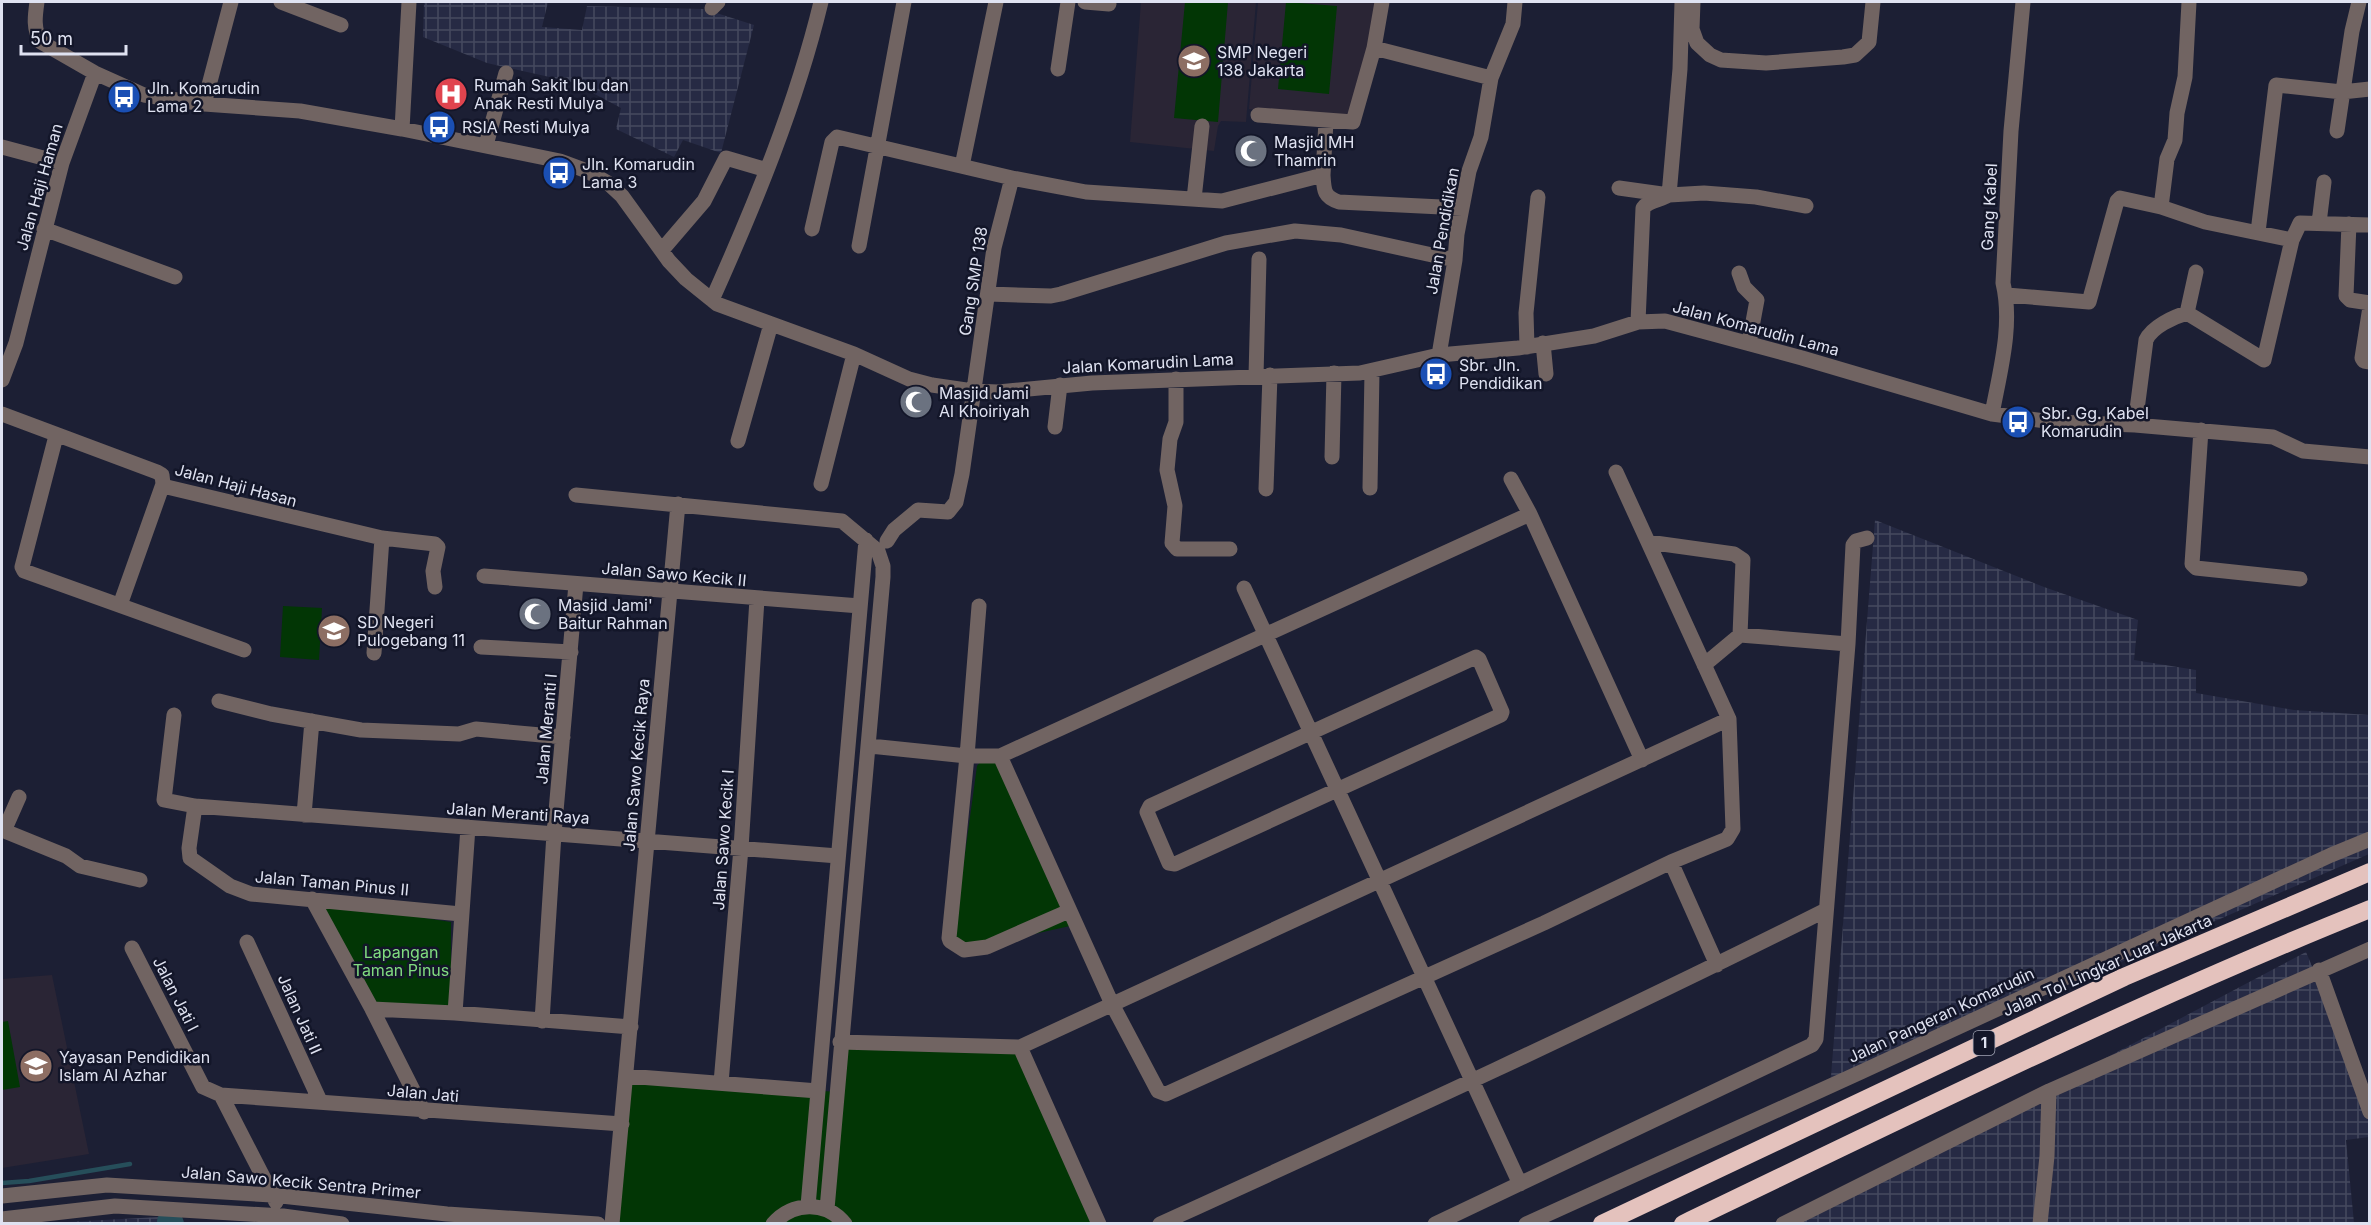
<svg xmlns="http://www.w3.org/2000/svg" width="2371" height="1225" font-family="Inter,sans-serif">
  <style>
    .industrial { fill: url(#industrial-grid) }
    .education { fill: #2a2535 }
    .green { fill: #023605 }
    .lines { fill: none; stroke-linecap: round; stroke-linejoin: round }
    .stream { stroke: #264e5a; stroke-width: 4.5 }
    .river { stroke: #264e5a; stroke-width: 26 }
    .minor { stroke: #716462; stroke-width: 15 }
    .highway { stroke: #e4c2bd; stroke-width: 18 }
    .labels { text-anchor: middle; stroke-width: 5; stroke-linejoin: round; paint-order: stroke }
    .shield { fill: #131629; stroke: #a2a5b5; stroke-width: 1.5 }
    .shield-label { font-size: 15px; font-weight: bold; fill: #dfe2f1 }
    .poi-label { font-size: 16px; fill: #dfe2f1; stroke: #131629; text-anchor: start }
    .street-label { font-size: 16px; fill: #dfe2f1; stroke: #131629 }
    .park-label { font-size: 16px; fill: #81dc80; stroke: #131629 }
  </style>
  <defs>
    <pattern id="industrial-grid" width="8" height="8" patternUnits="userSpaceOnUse" patternTransform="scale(1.5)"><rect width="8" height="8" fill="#262a44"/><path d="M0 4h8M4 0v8" fill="none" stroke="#45495f"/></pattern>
  </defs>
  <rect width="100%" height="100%" fill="#1c1f34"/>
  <path class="industrial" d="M424,2H548L542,27L582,30L587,6L704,9L754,25L721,153L683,140L674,157L616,129L621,108L572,82L487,63L423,37Z
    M1875,520L2044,587L2138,620L2134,660L2196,670V693L2294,710L2369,715V854L1830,1089Z
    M2306,952L2369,1101V1137L2346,1140L2354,1223L1792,1224Z
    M159,1217L162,1223H49Z"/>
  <path class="education" d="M1141,2H1256L1246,122L1221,121L1218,126L1214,151L1130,142Z
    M1258,2H1381L1353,119H1321L1249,109Z
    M52,975L89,1154L2,1168V979Z"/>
  <path class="green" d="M1185,2H1228L1218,122L1174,118Z
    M1286,2L1337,6L1329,94L1278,89Z
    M283,606L322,608L319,660L280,657Z
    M989,751L1001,763L1070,926L985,945L953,941L977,766Z
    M313,901L451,922V1008H374Z
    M8,1021L20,1087L2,1090V1022Z
    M840,1042L1020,1047L1099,1224H612L626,1076L836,1092Z"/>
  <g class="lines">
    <path class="stream" d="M2,1183L29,1181L130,1164"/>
    <path class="river" d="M170,1222L171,1224"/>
    <path class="minor" d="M37,2C35,16 33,29 41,42L95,73L144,95L204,104L300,111L402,129L560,161L587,171L608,183L622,196L669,261L686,279L717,304L854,354L909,379L932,385L973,391L998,392L1092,383L1360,373L1439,355L1518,348L1594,336L1638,322L1665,321L1802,358L1992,414L2053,422L2135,425L2273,437L2303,451L2370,457
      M281,2L341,25
      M1085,2L1109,4
      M1693,2L1692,29L1697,43L1710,55L1721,60L1766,63L1843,57L1855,55L1869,42L1873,2
      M712,8L718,2
      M1374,48L1491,78
      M1058,69L1068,2
      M204,104L231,2
      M1258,115L1353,122L1374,48L1382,2
      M402,129L409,2
      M2337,131L2352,31L2359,2
      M486,145L506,73
      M2,147L62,163
      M962,166L996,2
      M1323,175L1326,121
      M1619,188L1669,195L1704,193L1756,197L1806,206
      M1194,199L1202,126
      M2161,207L2167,159L2175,140L2177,113L2185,77L2189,2
      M2319,223L2324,182
      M2349,224L2346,296L2350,300L2370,303
      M44,229L175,277
      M812,229L832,142L837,137L1012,178L1086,192L1222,201L1323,175C1324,191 1324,197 1339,202L1462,208
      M2258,232L2276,85L2342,92L2370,89
      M859,246L904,2
      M662,250L704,201L726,158L767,170
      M1739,273L1744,287L1757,300L1749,343
      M988,294L1051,296L1061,294L1226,243L1295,231L1341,235L1455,260
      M2007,295L2089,302L2117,201L2120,198L2161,207L2205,222L2292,240
      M712,300C755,204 796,105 821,2
      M2370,307L2362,358L2364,361L2370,362
      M2187,313L2196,272
      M1638,322L1643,208C1648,201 1661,200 1669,195L1680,69L1682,2
      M1543,343L1546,374
      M1527,347L1526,313L1538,197
      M1439,355L1455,260L1457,234L1469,171L1481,137L1491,78L1513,24L1515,2
      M1256,376L1259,259
      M1176,379V422L1170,439L1167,470L1175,506L1172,543L1177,549H1230
      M2,380L16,343L62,163L95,73
      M2,414L157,472L162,475L163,484L167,487L382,538L435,544L438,547L433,571L435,587
      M1992,414C2000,371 2013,325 2003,283L2011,131L2023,2
      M2135,425L2146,340C2152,327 2173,317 2187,313L2264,360L2292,240L2300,223L2370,225
      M1055,427L1060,385
      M2201,430L2192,564L2196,568L2300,579
      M56,436L22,567L24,571L244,650
      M738,441L771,324
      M1332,457L1334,373
      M1511,479L1530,514
      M821,484L854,354
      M1370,488L1372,371
      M1266,489L1270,375
      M576,495L842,521L878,551L883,566V577C866,788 844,998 827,1209
      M887,541L894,530L918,510L948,512L956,502L962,474L994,248L1012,178
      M1648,542L1734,554L1743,560L1740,635
      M484,576L860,606
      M1244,588L1520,1184
      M120,605L163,484
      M979,606L967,756L949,938L950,941L964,950L987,947L1069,911
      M481,647L571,652
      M374,653L382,538
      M1476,657L1479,659L1502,712L1501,715L1175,864L1169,863L1147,812L1150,806Z
      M1704,665L1740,635L1848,644
      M219,701L271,714L361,730L459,734L476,729L563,737
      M174,715L164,800L195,806L838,856
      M870,746L967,756H1000L1112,1004L1158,1091L1166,1094L1544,923L1671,862L1727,839L1733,829L1729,719
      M1000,756L1530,514L1642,760
      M195,806L189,848L190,858L230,886L251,894L461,914
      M304,815L312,721
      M2,830L66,856L80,866L140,880
      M4,831L19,797
      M1671,862L1717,965
      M312,899L372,1009L424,1112
      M247,942L320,1101
      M132,948L203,1087L221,1095L622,1124
      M2319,970L2370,1112
      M372,1009L455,1013L631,1027
      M455,1013L468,827
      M542,1021L554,834L576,584
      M840,1042L1020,1047L1099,1224
      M1020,1047L1729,719L1616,472
      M626,1076L818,1091
      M721,1083L741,848L757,599
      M221,1095L276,1202
      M2,1196L107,1185L272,1195L447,1214L598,1224
      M808,1206L866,540
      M2,1219L115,1206L283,1216L342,1224
      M612,1224L678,504
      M773,1224C792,1202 826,1200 845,1224
      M1160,1224C1384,1122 1607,1020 1826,910
      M1435,1224L1812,1045L1816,1039L1848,644L1853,545L1856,541L1867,538
      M1526,1224L1861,1072L2331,855L2370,839
      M1783,1224L2049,1091L2370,949
      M2040,1224L2047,1156L2049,1091"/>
    <path class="highway" d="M1602,1224L2124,977L2370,872
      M1683,1224C1910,1115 2136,1003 2370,909"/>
  </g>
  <defs>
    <symbol id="school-disc" viewBox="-11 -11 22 22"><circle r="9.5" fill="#8d6e63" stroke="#131629"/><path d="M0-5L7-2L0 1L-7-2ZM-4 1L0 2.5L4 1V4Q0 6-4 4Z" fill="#fff"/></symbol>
    <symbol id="hospital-disc" viewBox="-11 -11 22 22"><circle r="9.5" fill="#e0444e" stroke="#131629"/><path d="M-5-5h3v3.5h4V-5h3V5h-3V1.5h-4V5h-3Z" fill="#fff"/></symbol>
    <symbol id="bus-disc" viewBox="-11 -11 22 22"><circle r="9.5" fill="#1a4fb4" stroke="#131629"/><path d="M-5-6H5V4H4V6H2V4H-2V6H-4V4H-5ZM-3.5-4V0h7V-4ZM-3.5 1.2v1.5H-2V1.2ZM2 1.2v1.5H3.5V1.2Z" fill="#fff"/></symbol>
    <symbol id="mosque-disc" viewBox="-11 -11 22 22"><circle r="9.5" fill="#6b7280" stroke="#131629"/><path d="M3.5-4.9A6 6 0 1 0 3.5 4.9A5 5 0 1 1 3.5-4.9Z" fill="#fff"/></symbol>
  </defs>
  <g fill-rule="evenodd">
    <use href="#school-disc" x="1175" y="42" width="38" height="38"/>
    <use href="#hospital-disc" x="432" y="75" width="38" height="38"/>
    <use href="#bus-disc" x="105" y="78" width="38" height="38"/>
    <use href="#bus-disc" x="420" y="108" width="38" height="38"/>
    <use href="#mosque-disc" x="1232" y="132" width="38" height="38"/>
    <use href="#bus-disc" x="540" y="154" width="38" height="38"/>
    <use href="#bus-disc" x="1417" y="355" width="38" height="38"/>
    <use href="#mosque-disc" x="897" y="383" width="38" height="38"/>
    <use href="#bus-disc" x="1999" y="403" width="38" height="38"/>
    <use href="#mosque-disc" x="516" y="595" width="38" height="38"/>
    <use href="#school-disc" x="315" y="612" width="38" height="38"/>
    <use href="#school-disc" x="17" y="1047" width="38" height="38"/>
  </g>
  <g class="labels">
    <rect class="shield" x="1973.5" y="1031" width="21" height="24" rx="4.5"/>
    <g class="shield-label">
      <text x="1984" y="1048">1</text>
    </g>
    <g class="poi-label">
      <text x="1217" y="58">SMP Negeri<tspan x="1217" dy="18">138 Jakarta</tspan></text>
      <text x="474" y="91">Rumah Sakit Ibu dan<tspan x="474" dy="18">Anak Resti Mulya</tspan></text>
      <text x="147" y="94">Jln. Komarudin<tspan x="147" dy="18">Lama 2</tspan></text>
      <text x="462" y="133">RSIA Resti Mulya</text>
      <text x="1274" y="148">Masjid MH<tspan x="1274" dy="18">Thamrin</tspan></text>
      <text x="582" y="170">Jln. Komarudin<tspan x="582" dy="18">Lama 3</tspan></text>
      <text x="1459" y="371">Sbr. Jln.<tspan x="1459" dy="18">Pendidikan</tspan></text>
      <text x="939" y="399">Masjid Jami<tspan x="939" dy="18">Al Khoiriyah</tspan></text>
      <text x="2041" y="419">Sbr. Gg. Kabel<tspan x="2041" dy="18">Komarudin</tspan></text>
      <text x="558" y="611">Masjid Jami'<tspan x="558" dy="18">Baitur Rahman</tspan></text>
      <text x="357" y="628">SD Negeri<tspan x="357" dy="18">Pulogebang 11</tspan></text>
      <text x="59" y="1063">Yayasan Pendidikan<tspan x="59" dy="18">Islam Al Azhar</tspan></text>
    </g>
    <g class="street-label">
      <text transform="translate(39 187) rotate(-74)" y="6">Jalan Haji Haman</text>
      <text transform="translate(1989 207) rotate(-87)" y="6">Gang Kabel</text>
      <text transform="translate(1442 231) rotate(-80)" y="6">Jalan Pendidikan</text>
      <text transform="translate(973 281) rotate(-81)" y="6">Gang SMP 138</text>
      <text transform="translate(1756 328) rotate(15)" y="6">Jalan Komarudin Lama</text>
      <text transform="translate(1148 363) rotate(-3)" y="6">Jalan Komarudin Lama</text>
      <text transform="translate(236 485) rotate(15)" y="6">Jalan Haji Hasan</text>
      <text transform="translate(674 574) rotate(5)" y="6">Jalan Sawo Kecik II</text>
      <text transform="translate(546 729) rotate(-85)" y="6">Jalan Meranti I</text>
      <text transform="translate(636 765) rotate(-85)" y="6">Jalan Sawo Kecik Raya</text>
      <text transform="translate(518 813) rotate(4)" y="6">Jalan Meranti Raya</text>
      <text transform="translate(723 840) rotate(-86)" y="6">Jalan Sawo Kecik I</text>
      <text transform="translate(332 883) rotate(5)" y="6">Jalan Taman Pinus II</text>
      <text transform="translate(2107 965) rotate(-24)" y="6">Jalan Tol Lingkar Luar Jakarta</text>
      <text transform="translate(176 994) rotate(63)" y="6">Jalan Jati I</text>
      <text transform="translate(300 1014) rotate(66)" y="6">Jalan Jati II</text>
      <text transform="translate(1941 1015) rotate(-25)" y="6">Jalan Pangeran Komarudin</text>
      <text transform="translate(423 1093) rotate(5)" y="6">Jalan Jati</text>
      <text transform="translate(301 1182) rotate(5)" y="6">Jalan Sawo Kecik Sentra Primer</text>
    </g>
    <g class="park-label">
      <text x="401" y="958">Lapangan<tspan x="401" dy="18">Taman Pinus</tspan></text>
    </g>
  </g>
  <rect width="2371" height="1225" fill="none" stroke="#dfe2f1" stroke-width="6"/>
  <path d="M21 45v9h105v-9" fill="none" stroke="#dfe2f1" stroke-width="3"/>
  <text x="30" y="45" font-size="18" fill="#dfe2f1" stroke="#131629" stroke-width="4.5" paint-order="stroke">50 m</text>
</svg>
